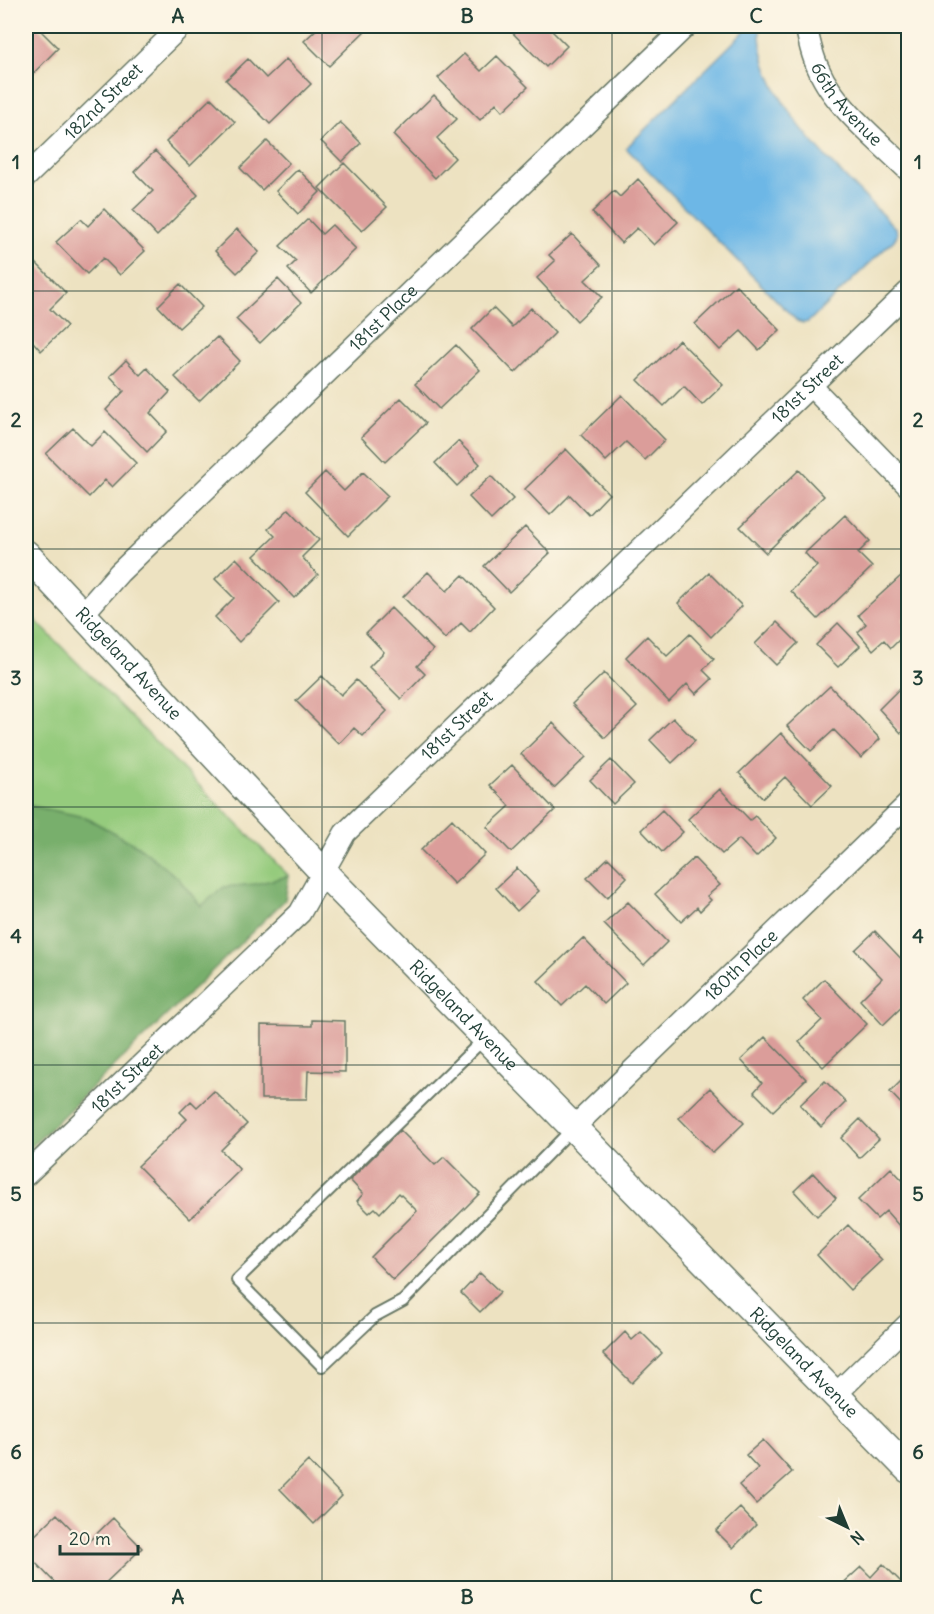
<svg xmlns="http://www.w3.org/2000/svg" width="934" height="1614" font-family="Delius,sans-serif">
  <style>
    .green { fill: #95cb7d; stroke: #5a8458; stroke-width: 1.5 }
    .forest { fill: #78af6c; stroke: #4c7650; stroke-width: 1.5 }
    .water { fill: #6db7e6; stroke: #467a8d; stroke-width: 1.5 }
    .building { fill: #db9d9a }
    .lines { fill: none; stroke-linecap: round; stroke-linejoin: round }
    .service-casing { stroke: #677765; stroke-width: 14 }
    .minor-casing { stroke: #677765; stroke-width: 24 }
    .tertiary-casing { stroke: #677765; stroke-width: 30 }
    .service { stroke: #fff; stroke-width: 10 }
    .minor { stroke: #fff; stroke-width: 21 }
    .tertiary { stroke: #fff; stroke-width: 27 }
    .grid { fill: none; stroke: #1f3d34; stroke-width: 1.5; stroke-opacity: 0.55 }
    .labels { text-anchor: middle; stroke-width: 5; stroke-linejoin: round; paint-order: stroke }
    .street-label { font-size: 18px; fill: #1f3d34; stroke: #fcf5e5 }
    .neatline { fill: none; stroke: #1f3d34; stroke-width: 2 }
    .grid-label { font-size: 20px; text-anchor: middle; font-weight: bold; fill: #1f3d34 }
  </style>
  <rect width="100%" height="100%" fill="#fcf5e5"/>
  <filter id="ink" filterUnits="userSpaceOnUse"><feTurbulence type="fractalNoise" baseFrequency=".0167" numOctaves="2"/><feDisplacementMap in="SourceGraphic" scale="12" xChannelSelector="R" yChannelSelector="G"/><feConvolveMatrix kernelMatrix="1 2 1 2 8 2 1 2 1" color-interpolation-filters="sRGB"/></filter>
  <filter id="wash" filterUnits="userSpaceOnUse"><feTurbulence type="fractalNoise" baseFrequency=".008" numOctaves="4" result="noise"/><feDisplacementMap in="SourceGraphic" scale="24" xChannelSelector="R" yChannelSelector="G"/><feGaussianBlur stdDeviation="1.35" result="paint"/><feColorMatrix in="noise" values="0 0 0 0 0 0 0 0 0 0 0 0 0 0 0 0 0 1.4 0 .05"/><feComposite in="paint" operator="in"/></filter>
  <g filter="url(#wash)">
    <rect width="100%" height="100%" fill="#ede2c1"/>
    <path class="green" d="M26,611L289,876L26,1129Z"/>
    <path class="forest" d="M26,805L85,817L138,846L178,878L201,906L224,887L256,884L289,876L285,900L26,1152Z"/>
    <path class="water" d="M750,26L760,27C757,104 848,177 896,229L897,235L894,240L808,322L803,323L797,321L626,148Z"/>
    <g id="blocks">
      <path class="building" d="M33,26H36L58,48L26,81V33Z
        M320,26H370L329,66L304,41Z
        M506,26H550L548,27L567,46L546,67Z
        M464,54L481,71L497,56L528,87L503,111L496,103L480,120L438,78Z
        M248,59L266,78L286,59L311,84L270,124L226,80Z
        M434,95L457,119L437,138L455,158L435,178L393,135Z
        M211,98L235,122L190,166L166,142Z
        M340,122L361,143L342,162L321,141Z
        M267,141L289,163L262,190L240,168Z
        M155,151L198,195L157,236L133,210L153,191L134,172Z
        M344,163L387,207L362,231L319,188Z
        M298,169L320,192L298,214L276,191Z
        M638,179L678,222L654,245L637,228L621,243L592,212L614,191L620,197Z
        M104,209L145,251L120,275L103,258L87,274L56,242L81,219L88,226Z
        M308,219L322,234L332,225L356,249L311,293L288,269L296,261L280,246Z
        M237,229L259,252L237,273L215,251Z
        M572,234L601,265L585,280L602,297L577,321L537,278L555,261L549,255Z
        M35,262L66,293L50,309L67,326L41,351L26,334V270Z
        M278,279L301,303L260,343L236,319Z
        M180,284L202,307L179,328L158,306Z
        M736,285L780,330L759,350L741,331L720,350L695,324Z
        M493,308L512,327L531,308L555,333L515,373L472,329Z
        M217,337L240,361L199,401L175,377Z
        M679,340L723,385L702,405L684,386L664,406L638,380Z
        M456,345L480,370L439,409L415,384Z
        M126,360L140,375L147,368L170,392L150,413L167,431L147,452L106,410L124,391L110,376Z
        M622,395L665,440L645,460L626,442L606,461L581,435Z
        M401,398L426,423L385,462L361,437Z
        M73,428L91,446L105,432L136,463L112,487L105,480L89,497L46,454Z
        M458,441L480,464L457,486L435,463Z
        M566,449L609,494L589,515L570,495L550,515L525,489Z
        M799,470L824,496L766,553L740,527Z
        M325,472L344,491L363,472L388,496L348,536L305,492Z
        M491,476L513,499L491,520L469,497Z
        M289,509L319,540L302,557L318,575L294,598L254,556L275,536L268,529Z
        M845,515L870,541L858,553L872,567L818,619L791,591L817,566L805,553Z
        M525,527L550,553L509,592L484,566Z
        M236,558L279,602L239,642L215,617L234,598L215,579Z
        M428,572L447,591L463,575L494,607L470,632L461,623L445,639L403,597Z
        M709,573L742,606L711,637L678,603Z
        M902,575L908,582V614L902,620L908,627V631L891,648L884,640L873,650L858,632L866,624L858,615Z
        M391,608L433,650L417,666L425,674L401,699L369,667L384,652L366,633Z
        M777,622L798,643L776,665L755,644Z
        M838,623L860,646L838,667L816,645Z
        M690,634L714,659L703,670L712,679L696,694L687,684L669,702L626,657L647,636L667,656Z
        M604,673L637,707L605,738L572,704Z
        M322,676L341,695L356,680L387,711L363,736L354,728L339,744L296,701Z
        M830,686L880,739L861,758L834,730L811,751L787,726Z
        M900,688L908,697V726L901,733L879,709Z
        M673,718L695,741L672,763L650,740Z
        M553,723L586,757L554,788L521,754Z
        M781,733L832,786L812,805L785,777L763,798L739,773Z
        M611,760L634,784L613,804L590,780Z
        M512,765L555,810L511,852L487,827L510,806L490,785Z
        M720,789L750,820L755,816L776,838L756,857L739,839L722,854L688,819Z
        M662,810L683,832L662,852L641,830Z
        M452,819L485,854L454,884L421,850Z
        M608,858L627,877L607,898L587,878Z
        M694,858L720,885L707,896L711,900L700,911L697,907L681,922L655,894Z
        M517,868L539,891L517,911L496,888Z
        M628,902L667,942L644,965L604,924Z
        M875,931L908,966V1001L883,1025L860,1000L882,978L855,950Z
        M583,938L626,983L604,1004L585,984L562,1006L538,981Z
        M824,979L867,1024L823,1067L799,1042L822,1020L803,1000Z
        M312,1020L345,1021V1072L308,1071L307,1099H261V1025L312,1026Z
        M765,1037L806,1079L773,1111L754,1092L762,1083L741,1060Z
        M908,1074V1111L890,1092Z
        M825,1081L846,1102L821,1127L800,1105Z
        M710,1088L744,1123L713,1153L679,1118Z
        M214,1091L247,1124L221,1150L240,1170L190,1219L138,1166L187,1119L180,1112L191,1101L197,1107Z
        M860,1119L879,1139L859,1158L841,1138Z
        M400,1130L435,1165L444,1157L480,1193L393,1280L371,1257L417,1211L399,1193L380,1213L375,1208L369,1213L357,1201L363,1194L350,1180Z
        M891,1168L908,1186V1236L886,1211L877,1219L858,1200Z
        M813,1173L836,1198L817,1216L794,1191Z
        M848,1225L882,1260L850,1290L817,1255Z
        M480,1273L500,1292L480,1312L461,1293Z
        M625,1332L632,1340L641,1332L662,1353L632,1383L603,1354Z
        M763,1440L792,1472L756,1504L739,1485L758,1468L746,1455Z
        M308,1461L342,1496L314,1524L280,1489Z
        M740,1508L756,1525L733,1548L716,1531Z
        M57,1514L86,1544L113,1518L142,1548L100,1588H70L67,1586L64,1588H60L26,1553V1544Z
        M883,1564L907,1588H838L861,1567L871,1577Z"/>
    </g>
  </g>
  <g filter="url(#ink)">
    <use href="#blocks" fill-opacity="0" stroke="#677765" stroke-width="1.5"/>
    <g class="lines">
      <defs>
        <path id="service" d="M485,1038L237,1280L322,1366L375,1316L403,1301L573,1128"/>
        <g id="minor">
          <path id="s1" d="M806,26C809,41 812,56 819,70C834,106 881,143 908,170"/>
          <path id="s2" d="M26,177L181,26"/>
          <path d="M810,385L908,486"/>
          <path id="s3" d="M83,614L119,573L686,26"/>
          <path id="s4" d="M573,1128L908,804"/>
          <path id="s5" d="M26,1175L300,913L345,833L908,292"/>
          <path d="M835,1395L908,1324"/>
        </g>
        <g id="tertiary">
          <path id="s6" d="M26,554L324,873L908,1469"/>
        </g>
      </defs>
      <use href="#service" class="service-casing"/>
      <use href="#minor" class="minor-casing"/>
      <use href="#tertiary" class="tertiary-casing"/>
      <use href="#service" class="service"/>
      <use href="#minor" class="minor"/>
      <use href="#tertiary" class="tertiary"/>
    </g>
  </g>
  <path class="grid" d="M322,26V1588M612,26V1588M26,291H908M26,549H908M26,807H908M26,1065H908M26,1323H908"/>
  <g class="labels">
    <g class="street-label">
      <text dy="6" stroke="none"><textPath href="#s2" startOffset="108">182nd Street</textPath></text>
      <text dy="6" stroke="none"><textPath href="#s1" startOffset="90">66th Avenue</textPath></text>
      <text dy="6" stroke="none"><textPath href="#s3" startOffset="422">181st Place</textPath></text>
      <text dy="6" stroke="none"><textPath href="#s5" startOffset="1112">181st Street</textPath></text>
      <text dy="6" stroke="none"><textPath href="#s6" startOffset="150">Ridgeland Avenue</textPath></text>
      <text dy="6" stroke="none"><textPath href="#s5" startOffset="626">181st Street</textPath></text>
      <text dy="6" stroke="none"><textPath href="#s4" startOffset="234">180th Place</textPath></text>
      <text dy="6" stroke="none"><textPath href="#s6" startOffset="636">Ridgeland Avenue</textPath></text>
      <text dy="6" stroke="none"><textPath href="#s5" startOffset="140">181st Street</textPath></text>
      <text dy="6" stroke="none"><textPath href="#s6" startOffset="1122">Ridgeland Avenue</textPath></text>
    </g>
  </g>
  <rect width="934" height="1614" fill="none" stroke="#fcf5e5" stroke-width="66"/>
  <g transform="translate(847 1527) rotate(137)" stroke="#fcf5e5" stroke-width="4.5" paint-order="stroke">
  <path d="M0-4.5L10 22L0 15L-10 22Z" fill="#1f3d34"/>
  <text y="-9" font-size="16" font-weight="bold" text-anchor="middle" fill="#1f3d34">N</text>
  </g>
  <path d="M60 1545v9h78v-9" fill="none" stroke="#1f3d34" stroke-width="3"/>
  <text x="69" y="1545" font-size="18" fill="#1f3d34" stroke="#fcf5e5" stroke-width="4.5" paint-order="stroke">20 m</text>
  <rect x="33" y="33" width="868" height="1548" class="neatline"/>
  <g class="grid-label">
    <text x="178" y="23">A</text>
    <text x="467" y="23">B</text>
    <text x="756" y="23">C</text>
    <text x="16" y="169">1</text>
    <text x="918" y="169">1</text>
    <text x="16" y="427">2</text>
    <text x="918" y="427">2</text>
    <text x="16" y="685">3</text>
    <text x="918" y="685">3</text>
    <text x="16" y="943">4</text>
    <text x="918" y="943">4</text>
    <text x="16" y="1201">5</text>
    <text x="918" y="1201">5</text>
    <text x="16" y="1459">6</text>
    <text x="918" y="1459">6</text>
    <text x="178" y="1604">A</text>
    <text x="467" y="1604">B</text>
    <text x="756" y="1604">C</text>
  </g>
</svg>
